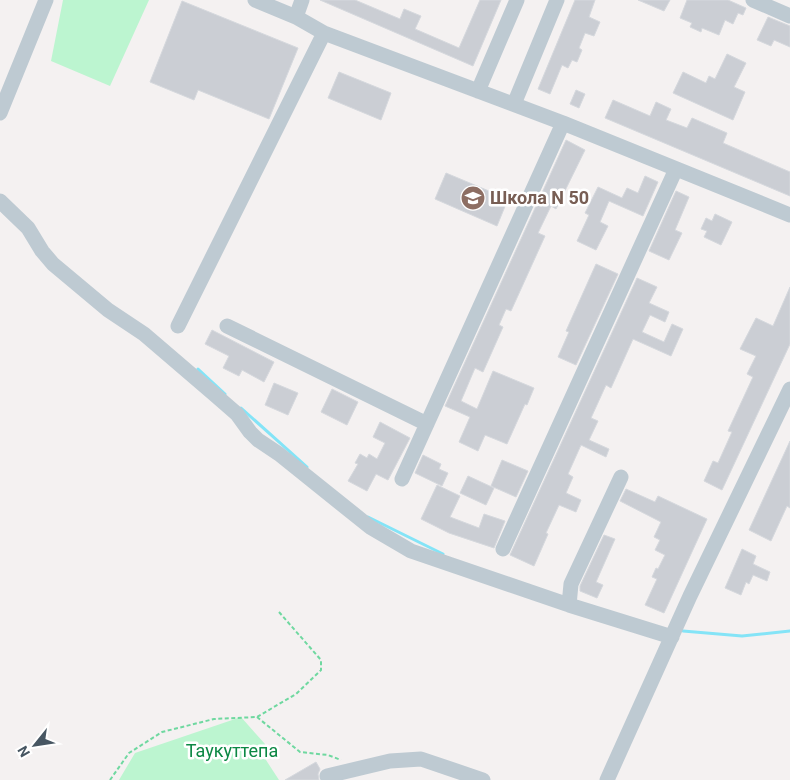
<svg xmlns="http://www.w3.org/2000/svg" width="790" height="780" font-family="Roboto,sans-serif">
  <style>
    .green { fill: #bcf5d0 }
    .lines { fill: none; stroke-linecap: round; stroke-linejoin: round }
    .stream { stroke: #84e4f7; stroke-width: 3 }
    .building { fill: #cbced4; stroke: #d5d8dd }
    .path { stroke: #6fd8a0; stroke-width: 2; stroke-dasharray: 4 2.5; stroke-linecap: butt }
    .minor { stroke: #becad2; stroke-width: 15 }
    .labels { text-anchor: middle; stroke-width: 5; stroke-linejoin: round; paint-order: stroke }
    .education-label { font-size: 18px; font-weight: bold; fill: #785e54; stroke: #fff; text-anchor: start }
    .park-label { font-size: 18px; fill: #0c8844; stroke: #fff }
  </style>
  <rect width="100%" height="100%" fill="#f4f1f1"/>
  <path class="green" d="M63,0H149L110,86L51,61Z
    M241,717L265,744L266,760L279,780H119L135,753Z"/>
  <g class="lines">
    <path class="stream" d="M198,369L225,394
      M241,408L307,467
      M368,517L443,554
      M683,631L742,636L790,631"/>
  </g>
  <path class="building" d="M320,0H355L400,19L404,9L421,16L415,29L459,48L480,0H501L473,66Z
    M575,0H595L589,17L600,22L594,36L585,33L579,48L582,50L577,62L572,60L568,68L562,65L550,94L538,89Z
    M638,0H670L664,11Z
    M687,0H728L746,8L743,15L738,13L733,24L725,20L719,35L702,28L701,32L690,27L692,23L680,18Z
    M182,1L298,48L269,119L198,90L194,100L150,82Z
    M768,17L790,26V47L774,40L771,46L757,40Z
    M727,54L746,63L734,87L745,92L733,120L673,93L683,72L706,83L709,76L715,79Z
    M339,72L391,93L381,120L328,98Z
    M576,90L585,94L579,108L570,104Z
    M613,100L650,116L656,102L671,109L666,120L687,128L692,118L727,133L723,143L790,172V196L605,118Z
    M566,140L585,150L556,209L551,206L538,233L545,236L511,311L506,309L499,325L503,327L483,372L475,368L461,401L477,409L493,371L534,388L527,405L525,404L507,444L485,435L478,451L459,442L470,417L445,406Z
    M446,173L508,199L497,226L435,199Z
    M645,176L658,182L643,216L609,201L600,222L608,226L596,250L577,241L589,215L585,213L598,187L622,198L627,188L638,193Z
    M676,191L689,197L675,230L682,233L669,260L649,251Z
    M715,214L732,222L721,245L704,237L707,231L701,229L706,218L712,221Z
    M596,264L618,274L576,365L558,357L569,332L566,331Z
    M637,278L657,287L649,303L669,312L665,322L650,315L642,332L664,342L672,324L683,329L671,356L633,339L611,388L606,385L591,418L598,421L589,440L609,449L606,457L581,445L568,474L573,477L566,493L581,500L576,512L559,505L546,533L548,534L534,566L510,555Z
    M790,287V344L722,490L704,481L713,461L718,463L732,432L728,431L753,377L747,374L756,356L740,349L756,318L773,326Z
    M212,330L274,362L264,382L242,370L239,376L223,368L229,356L205,344Z
    M274,383L298,393L288,415L265,405Z
    M332,389L358,402L347,425L321,412Z
    M380,422L410,438L388,480L376,474L367,491L348,481L358,464L355,463L360,454L367,458L369,454L377,459L385,443L373,437Z
    M790,441V508L787,506L771,541L749,530Z
    M423,455L441,464L439,469L448,473L442,486L415,473Z
    M502,460L528,471L516,497L491,486Z
    M468,476L494,488L486,505L460,493Z
    M437,485L460,496L450,517L479,528L484,514L505,521L494,548L449,533L421,519Z
    M626,489L655,502L658,496L707,519L664,613L645,605L657,579L652,577L656,568L658,569L665,555L655,550L660,540L654,537L661,522L620,501Z
    M604,535L615,539L596,582L603,585L597,598L580,591V586Z
    M742,549L756,556L753,564L770,572L767,581L753,575L749,584L746,582L741,595L725,588Z
    M316,762L320,769L318,774L319,780H285Z"/>
  <g class="lines">
    <path class="path" d="M257,717L300,752L328,755L341,760
      M110,780L129,753L162,732L214,719L257,717L296,694L321,670V660L279,612"/>
    <path class="minor" d="M255,0L296,17L324,33L563,123L790,215
      M753,0L790,16
      M296,17L302,0
      M478,91L517,0
      M514,104L557,0
      M0,113L46,0
      M0,201L28,228L42,251L53,264L108,310L144,334L214,394L237,414L250,432L258,440L279,454L370,527L411,551L569,605L672,637
      M178,326L324,33
      M227,326L427,424
      M402,479L563,123
      M503,549L676,169
      M569,605L571,584L621,477
      M327,776L390,761L421,759L483,780
      M607,780L690,596L790,389"/>
  </g>
  <defs>
    <symbol id="school-disc" viewBox="-11 -11 22 22"><circle r="9.5" fill="#8d6e63" stroke="#fff"/><path d="M0-5L7-2L0 1L-7-2ZM-4 1L0 2.5L4 1V4Q0 6-4 4Z" fill="#fff"/></symbol>
  </defs>
  <g fill-rule="evenodd">
    <use href="#school-disc" x="459" y="184" width="28" height="28"/>
  </g>
  <g class="labels">
    <g class="education-label">
      <text x="490" y="204">Школа N 50</text>
    </g>
    <g class="park-label">
      <text x="232" y="757">Таукуттепа</text>
    </g>
  </g>
  <g transform="translate(35 745) rotate(240)" stroke="#ffffff" stroke-width="4" paint-order="stroke">
  <path d="M0-4L9 19L0 12L-9 19Z" fill="#475662"/>
  <text y="-8" font-size="14" font-weight="bold" text-anchor="middle" fill="#475662">N</text>
  </g>
</svg>
